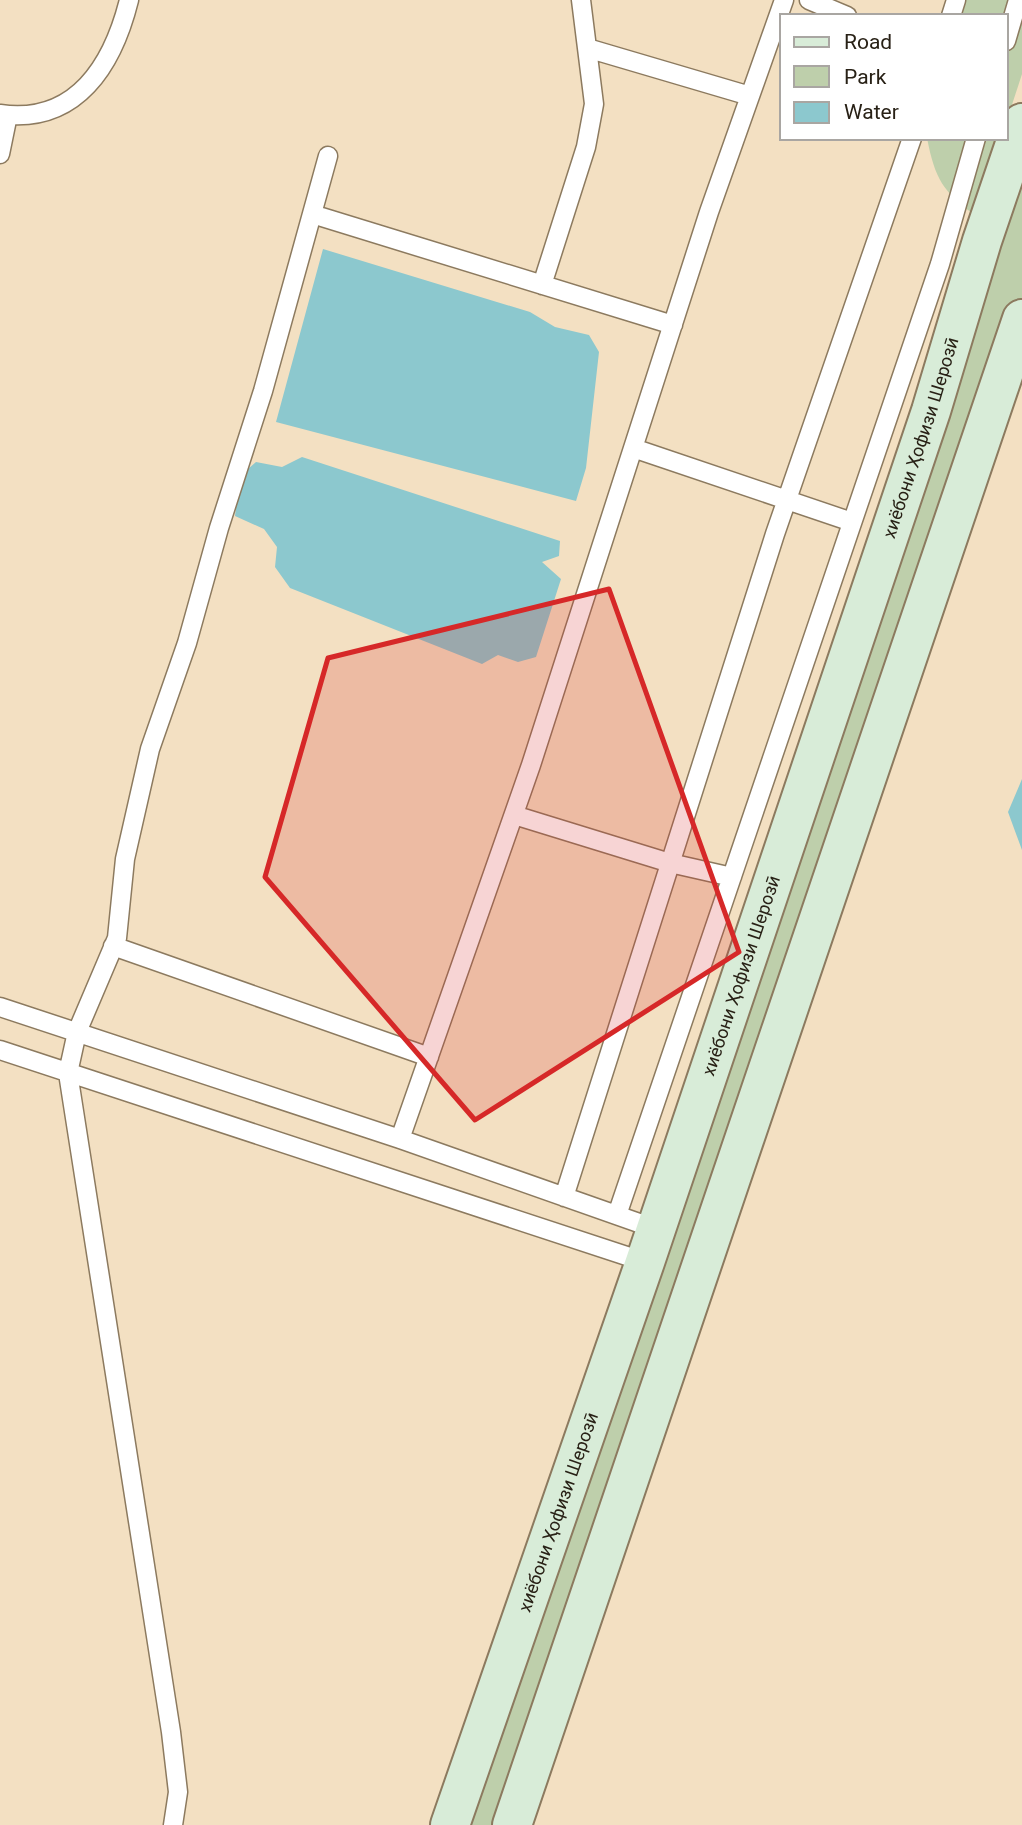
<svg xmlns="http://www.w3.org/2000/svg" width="1022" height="1825" font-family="Roboto,sans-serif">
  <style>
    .green { fill: #becfab }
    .water { fill: #8cc8ce }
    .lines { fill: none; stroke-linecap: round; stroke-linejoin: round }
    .lane-casing { stroke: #8c7a5f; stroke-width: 21 }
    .secondary-casing { stroke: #8c7a5f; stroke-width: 42 }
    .lane { stroke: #fff; stroke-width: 18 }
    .secondary { stroke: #d8ecd8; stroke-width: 38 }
    .marked { fill: #d62828; fill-opacity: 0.2; stroke: #d62828; stroke-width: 5; stroke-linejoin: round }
    .labels { text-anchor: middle; stroke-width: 6; stroke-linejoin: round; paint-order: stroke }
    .street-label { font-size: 18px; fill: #282116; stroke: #fff }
  </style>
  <rect width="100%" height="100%" fill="#f3e0c2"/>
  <path class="green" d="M946,0H1022V74L1006,123V16H940Z
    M927,138H1001L976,216C943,192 935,179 927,138Z
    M1022,155V323L516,1825H464Z"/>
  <path class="water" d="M323,249L530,312L555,327L589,335L599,352L586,468L576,501L276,422Z
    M302,457L560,541L559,556L542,562L561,579L536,657L518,662L498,655L482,664L290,588L275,567L277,547L264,529L235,516L240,476L256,462L282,467Z
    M1022,779V850L1008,812Z"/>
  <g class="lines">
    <defs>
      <path id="lane" d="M809,0L847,16
        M951,16L956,0
        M1006,41L1018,0
        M587,48L750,96
        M0,114C77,125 113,64 129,0
        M0,154L8,115
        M312,214L673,325
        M542,285L586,147L594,104L581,0
        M633,448L852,522
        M514,815L670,863L732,877
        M113,946L429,1057
        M0,1007L400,1139L656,1229
        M0,1050L645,1262
        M400,1139L531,765L709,212L784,0
        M564,1197L775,534L912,138
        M617,1215L940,264L976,138
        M173,1825L178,1792L171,1732L68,1073L77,1032L117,938L125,859L150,749L187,643L219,528L263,391L328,156"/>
      <g id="secondary">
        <path id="s1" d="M450,1825L645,1262L931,411L982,241L1022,123"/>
        <path d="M512,1825L1022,319"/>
      </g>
    </defs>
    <use href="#lane" class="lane-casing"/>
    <use href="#secondary" class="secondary-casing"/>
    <use href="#lane" class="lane"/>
    <use href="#secondary" class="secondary"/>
  </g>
  <path class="marked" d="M609,589L739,952L475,1120L265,877L328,658Z"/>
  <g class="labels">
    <g class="street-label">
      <text dy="6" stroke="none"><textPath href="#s1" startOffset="1465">хиёбони Ҳофизи Шерозӣ</textPath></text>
      <text dy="6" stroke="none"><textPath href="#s1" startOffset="898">хиёбони Ҳофизи Шерозӣ</textPath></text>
      <text dy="6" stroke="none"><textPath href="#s1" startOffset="331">хиёбони Ҳофизи Шерозӣ</textPath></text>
    </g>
  </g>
  <rect x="780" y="14" width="228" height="126" fill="#ffffff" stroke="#a9a6a2" stroke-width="2"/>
  <rect x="794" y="37" width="35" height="10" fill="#d8ecd8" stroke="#a9a6a2" stroke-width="2"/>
  <text x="844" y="49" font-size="21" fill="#282116">Road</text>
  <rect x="794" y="66" width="35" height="21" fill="#becfab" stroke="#a9a6a2" stroke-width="2"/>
  <text x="844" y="84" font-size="21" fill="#282116">Park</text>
  <rect x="794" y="102" width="35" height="21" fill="#8cc8ce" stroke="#a9a6a2" stroke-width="2"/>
  <text x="844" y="119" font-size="21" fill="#282116">Water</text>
</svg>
